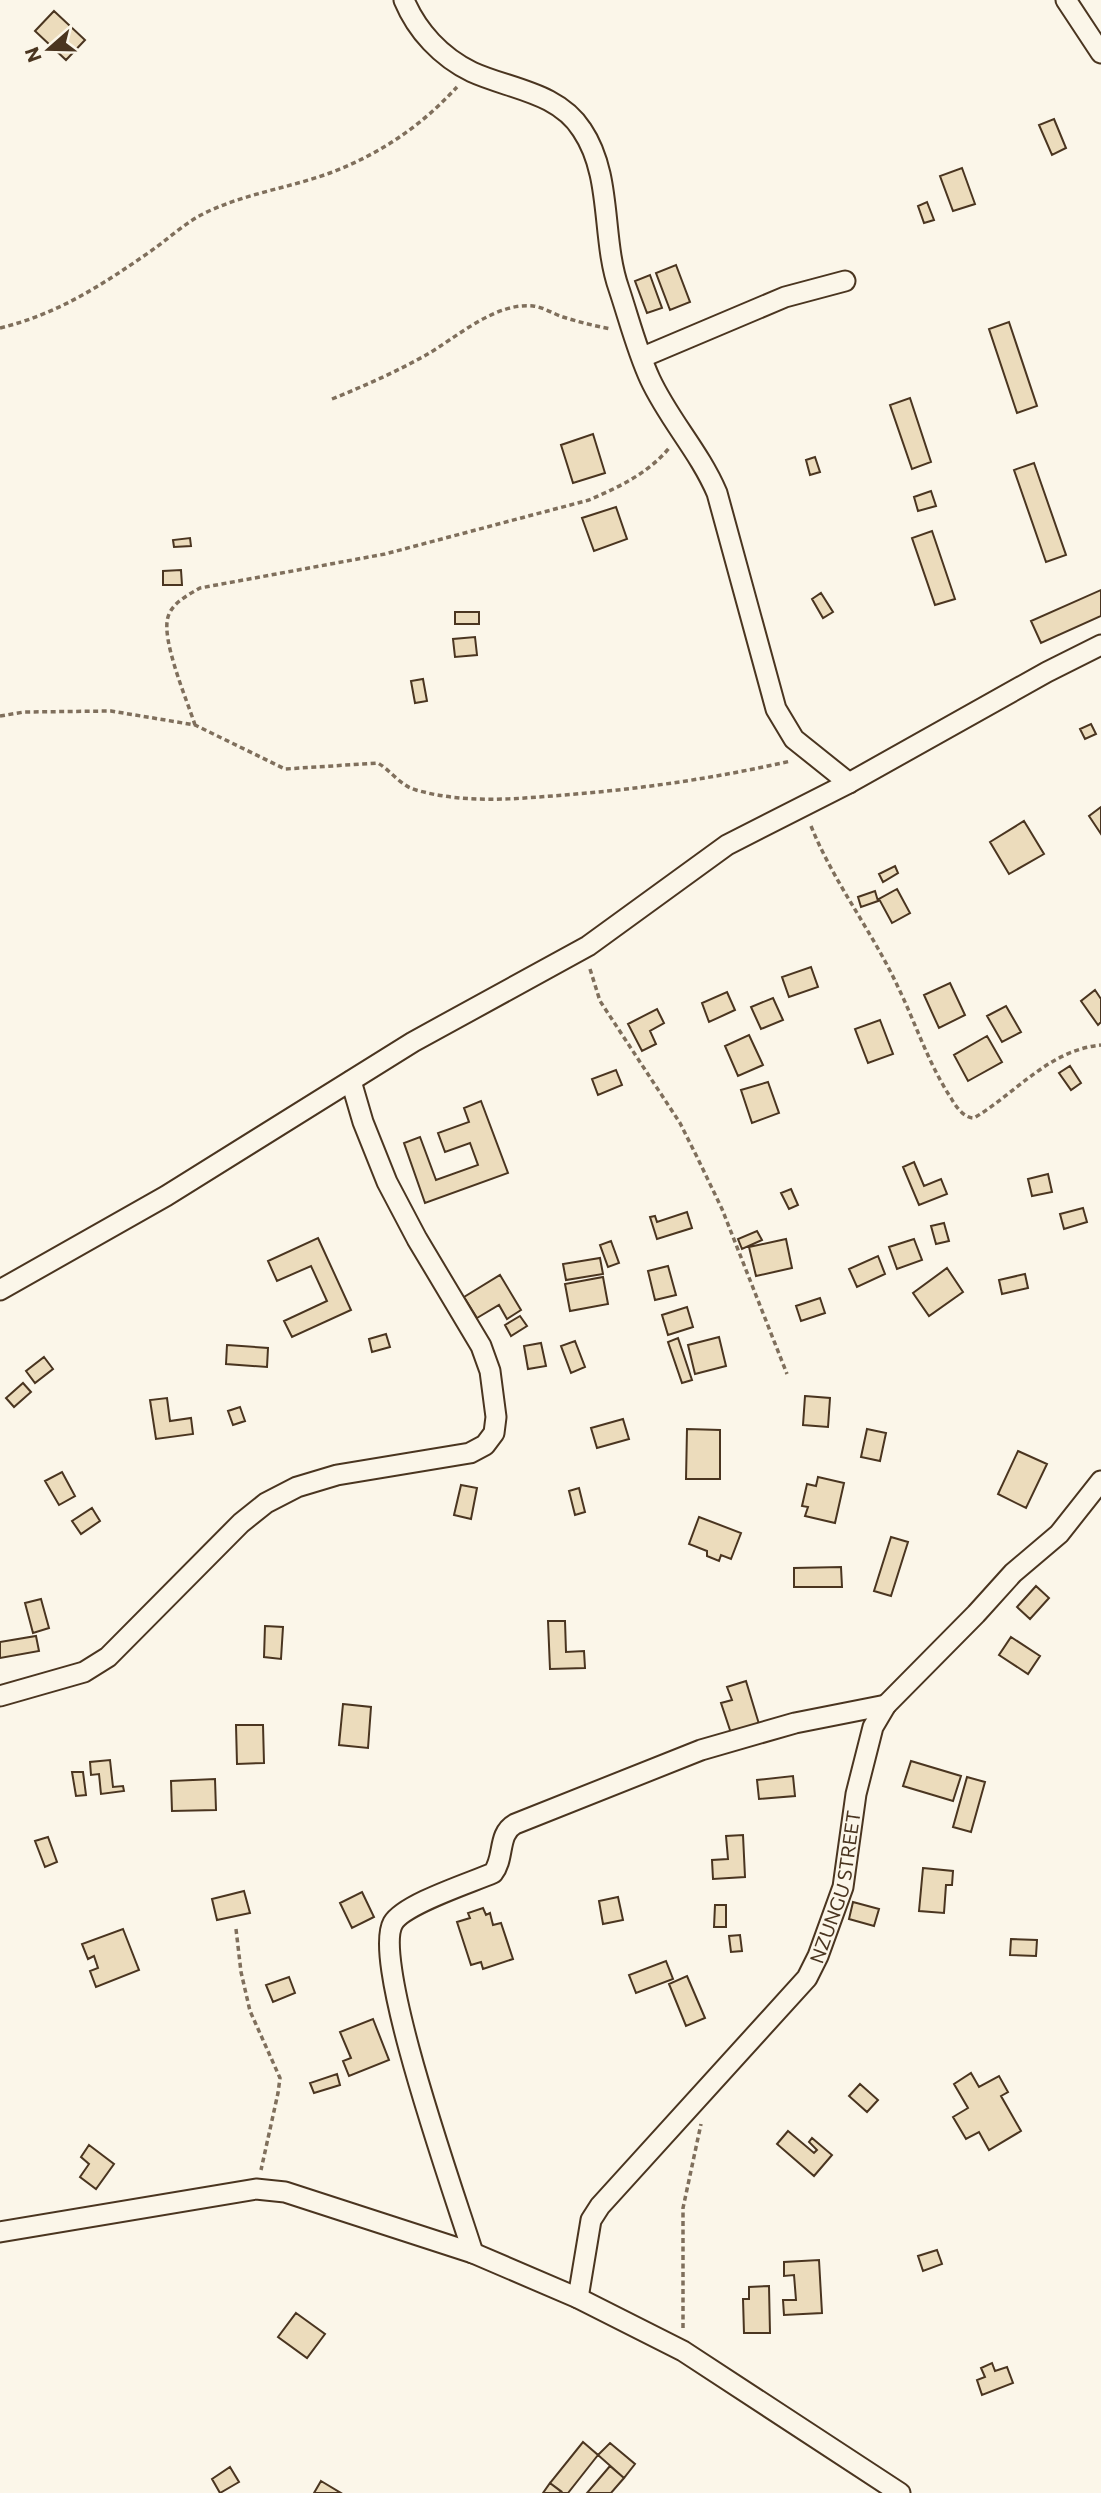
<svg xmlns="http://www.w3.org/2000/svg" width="1101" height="2493" font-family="Commissioner,sans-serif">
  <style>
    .building { fill: #ecdcbc; stroke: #4a3520; stroke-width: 2 }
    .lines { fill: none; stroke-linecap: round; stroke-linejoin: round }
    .minor-casing { stroke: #4a3520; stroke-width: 23 }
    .path { stroke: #7f6f5c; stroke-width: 3.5; stroke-dasharray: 5 3.5; stroke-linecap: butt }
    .minor { stroke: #fbf6e9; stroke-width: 19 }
    .labels { text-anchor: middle; stroke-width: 5; stroke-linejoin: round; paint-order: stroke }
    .street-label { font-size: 19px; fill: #4a3520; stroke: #fbf6e9 }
  </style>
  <rect width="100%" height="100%" fill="#fbf6e9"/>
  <path class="building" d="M54,11L85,40L66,60L35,31Z
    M1054,119L1066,148L1052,155L1039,125Z
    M962,168L975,204L953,211L940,176Z
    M927,202L934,220L924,223L918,206Z
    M676,265L690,302L670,310L656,273Z
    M650,275L662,308L647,313L635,281Z
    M1009,322L1037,406L1017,413L989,329Z
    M910,398L931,462L912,469L890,405Z
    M593,434L605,473L573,483L561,445Z
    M815,457L820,472L810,475L806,460Z
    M1034,463L1066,555L1046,562L1014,470Z
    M931,491L936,506L918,511L914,497Z
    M616,507L627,539L594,551L582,518Z
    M932,531L955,599L935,605L912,538Z
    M190,538L191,546L174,547L173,540Z
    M181,570L182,585H163V571Z
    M1101,590V616L1041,643L1031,621Z
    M821,593L833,612L823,618L812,599Z
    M455,612H479V624H455Z
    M475,637L477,655L455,657L453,639Z
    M423,679L427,701L415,703L411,681Z
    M1091,724L1096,734L1085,739L1080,729Z
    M1101,807V834L1089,816Z
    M1024,821L1044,854L1009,874L990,842Z
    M895,866L898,873L883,882L879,874Z
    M897,889L910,913L892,923L879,899Z
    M875,891L878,901L861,907L858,897Z
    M811,967L818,987L789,997L782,977Z
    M950,983L965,1015L939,1028L924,995Z
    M1095,990L1101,999V1022L1098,1025L1081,1001Z
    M727,992L735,1010L709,1022L702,1003Z
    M773,998L783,1020L761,1029L751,1007Z
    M1006,1006L1021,1032L1002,1042L987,1016Z
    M657,1009L664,1023L650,1031L656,1044L642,1051L628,1024Z
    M880,1020L893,1054L868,1063L855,1029Z
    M749,1035L763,1065L738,1076L725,1046Z
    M987,1036L1002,1062L968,1081L954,1055Z
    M1070,1066L1081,1083L1071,1090L1059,1073Z
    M616,1070L622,1085L598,1095L592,1079Z
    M768,1082L779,1113L752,1123L741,1090Z
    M481,1101L508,1173L425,1203L404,1143L420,1137L436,1180L478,1165L470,1143L445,1152L438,1133L469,1122L464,1108Z
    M914,1162L924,1186L941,1179L947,1194L919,1205L903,1167Z
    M1048,1174L1052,1192L1032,1196L1028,1179Z
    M791,1189L798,1205L789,1209L781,1193Z
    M1083,1208L1087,1222L1064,1229L1060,1214Z
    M687,1212L692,1228L657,1239L650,1217L655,1216L657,1222Z
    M944,1223L949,1241L936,1244L931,1226Z
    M757,1231L762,1240L742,1249L738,1239Z
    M318,1238L351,1310L292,1337L284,1321L327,1301L311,1266L277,1281L268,1261Z
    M786,1239L792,1268L756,1276L749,1247Z
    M914,1239L922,1260L897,1269L889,1247Z
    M611,1241L619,1263L608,1267L600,1245Z
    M878,1256L885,1274L857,1287L849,1269Z
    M600,1258L603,1274L566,1280L563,1264Z
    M668,1266L676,1295L655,1300L648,1271Z
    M947,1268L963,1292L929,1316L913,1293Z
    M1025,1274L1028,1288L1002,1294L999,1280Z
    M500,1275L521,1310L507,1319L499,1305L477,1318L464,1297Z
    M603,1277L608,1304L570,1311L565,1284Z
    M820,1298L825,1313L801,1321L796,1306Z
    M687,1307L693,1327L668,1335L662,1315Z
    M520,1316L527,1326L511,1336L505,1325Z
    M386,1334L390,1347L372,1352L369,1339Z
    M719,1337L726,1366L695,1374L688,1345Z
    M678,1338L692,1380L682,1383L668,1342Z
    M575,1341L585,1367L571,1373L561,1346Z
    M541,1343L546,1366L528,1369L524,1346Z
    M227,1345L268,1348L267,1367L226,1364Z
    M44,1357L53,1369L35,1383L26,1371Z
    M23,1383L31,1392L14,1407L6,1398Z
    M805,1396L830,1398L828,1427L803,1425Z
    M167,1398L170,1421L191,1418L193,1434L156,1439L150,1400Z
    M240,1407L245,1421L233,1425L228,1411Z
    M623,1419L629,1439L597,1448L591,1428Z
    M687,1429L720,1430V1479H686Z
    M867,1429L886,1433L880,1461L861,1457Z
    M1018,1451L1047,1464L1026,1508L998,1494Z
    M62,1472L75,1496L59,1505L45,1481Z
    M818,1477L844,1483L835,1523L805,1516L808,1507L802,1506L807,1484L816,1486Z
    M461,1485L477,1488L471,1519L454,1515Z
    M579,1488L585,1512L575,1515L569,1491Z
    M92,1508L100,1521L81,1534L72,1521Z
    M699,1517L741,1533L731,1559L721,1555L719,1561L707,1556V1551L689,1544Z
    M891,1537L908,1542L891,1596L874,1591Z
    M841,1567L842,1587H794V1568Z
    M1036,1586L1049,1598L1030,1619L1017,1607Z
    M41,1599L49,1628L33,1633L25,1603Z
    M548,1621H565L566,1652L584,1651L585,1668L550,1669Z
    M265,1626L283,1627L281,1659L264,1657Z
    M36,1636L39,1651L0,1658V1642Z
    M1011,1637L1040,1656L1028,1674L999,1655Z
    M746,1681L759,1724L731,1733L721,1703L732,1700L727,1687Z
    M343,1704L371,1707L368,1748L339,1745Z
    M236,1725H263L264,1763L237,1764Z
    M110,1760L113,1787L123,1786L124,1791L101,1794L99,1774L91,1775L90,1762Z
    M911,1761L961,1776L953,1801L903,1786Z
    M72,1772H83L86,1795L76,1796Z
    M793,1776L795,1796L759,1799L757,1780Z
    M967,1777L985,1782L971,1832L953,1827Z
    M215,1779L216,1810L172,1811L171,1781Z
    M743,1835L745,1877L713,1879L712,1860L728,1859L726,1836Z
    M48,1837L57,1862L45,1867L35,1841Z
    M923,1868L953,1871L952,1885H946L944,1913L919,1911Z
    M244,1891L250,1913L217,1920L212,1899Z
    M362,1892L374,1917L352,1928L340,1903Z
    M618,1897L623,1920L603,1924L599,1901Z
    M853,1902L879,1909L874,1926L849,1919Z
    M715,1905H726V1927H714Z
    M483,1908L486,1915L490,1913L493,1925L501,1923L513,1959L483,1969L481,1962L471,1965L457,1922L470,1918L468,1913Z
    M123,1929L139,1970L96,1987L90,1971L98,1968L94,1956L88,1959L82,1944Z
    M740,1935L742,1951L731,1952L729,1936Z
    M1011,1939L1037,1940L1036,1956L1010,1955Z
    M666,1961L673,1979L636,1993L629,1975Z
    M687,1976L705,2018L686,2026L669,1984Z
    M289,1977L295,1993L273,2002L266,1985Z
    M373,2019L389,2060L349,2076L343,2061L351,2058L340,2032Z
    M971,2073L979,2087L999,2076L1008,2092L1001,2096L1021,2131L989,2150L979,2132L966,2139L953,2117L968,2108L954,2084Z
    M337,2074L340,2085L314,2093L310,2083Z
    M860,2084L878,2100L867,2112L849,2096Z
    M788,2131L814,2153L817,2150L809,2142L812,2138L832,2155L814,2176L777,2144Z
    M89,2145L114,2164L96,2189L80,2177L89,2164L81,2157Z
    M937,2250L942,2264L923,2271L918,2256Z
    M819,2260L822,2313L784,2315L783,2300H796L794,2275L784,2276V2262Z
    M769,2286L770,2333H744L743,2299H749V2287Z
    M296,2313L325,2334L307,2358L278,2337Z
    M992,2363L995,2371L1007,2367L1013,2383L982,2395L977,2380L985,2377L981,2368Z
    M583,2442L598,2455L568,2493H563L550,2483Z
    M610,2443L635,2464L624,2478L598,2455Z
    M610,2466L624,2478L611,2493H587Z
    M230,2467L239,2482L220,2493L212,2479Z
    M321,2481L341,2493H314Z
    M550,2483L561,2491L559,2493H543Z"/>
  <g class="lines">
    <defs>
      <g id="minor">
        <path d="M404,0C417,31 441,57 472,72C509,89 558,92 582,130C613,176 601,238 619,289C629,319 637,351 650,379C669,420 699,451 717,493L776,709L794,739L849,783"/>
        <path d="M1066,0L1101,53"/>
        <path d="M643,357L785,297L845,281"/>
        <path d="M0,1290L166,1196L413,1042L588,946L727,845L849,783L1047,672L1101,645"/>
        <path d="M0,1696L84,1672L108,1657L241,1523L266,1503L297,1487L337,1475L470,1453L485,1445L494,1433L496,1417L490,1371L481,1346L417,1239L387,1182L363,1122L351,1081"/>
        <path d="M0,2232L256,2189L285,2192L473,2253L578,2298L683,2351L900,2493"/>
        <path d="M473,2253C457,2201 371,1962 393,1923C404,1904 470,1883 493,1873C505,1858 497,1834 515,1824L701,1750L795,1723L886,1705"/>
        <path id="s1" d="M578,2298L591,2220L600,2206L807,1978L818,1956L843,1887L856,1794L873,1727L886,1705L976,1614L1013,1573L1059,1534L1101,1481"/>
      </g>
    </defs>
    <use href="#minor" class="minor-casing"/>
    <path class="path" d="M0,328C58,314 102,285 151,251C168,239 185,223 203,214C244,193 292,188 335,171C383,152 422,125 457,87
      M332,399C364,386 396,372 426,355C456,338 495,302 533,306C543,307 554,314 563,317C579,322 595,326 611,329
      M0,716L24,712L111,711L195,725L285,769L378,763C391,771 401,786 416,790C465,804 515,799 564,795C641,789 716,778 791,761
      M195,725C187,700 161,640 168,617C172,603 188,595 200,588L385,554L589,500C619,487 649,473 670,447
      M811,826C834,883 872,931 898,987C916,1024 928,1063 951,1098C956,1107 964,1118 974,1118C1016,1093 1049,1050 1101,1045
      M590,969L600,1001L680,1123L698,1159L722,1209L787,1374
      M236,1929L241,1972L250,2011L280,2078L278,2093L261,2170
      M683,2328V2208L701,2124"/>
    <use href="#minor" class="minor"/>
  </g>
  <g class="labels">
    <g class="street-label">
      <text dy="7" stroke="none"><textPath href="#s1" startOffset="500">NZUNGU STREET</textPath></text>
    </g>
  </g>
  <g transform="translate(49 49) rotate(250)" stroke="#fbf6e9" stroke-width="5" paint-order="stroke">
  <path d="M0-5L12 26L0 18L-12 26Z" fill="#4a3520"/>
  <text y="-10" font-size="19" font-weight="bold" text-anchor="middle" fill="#4a3520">N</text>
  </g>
</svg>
